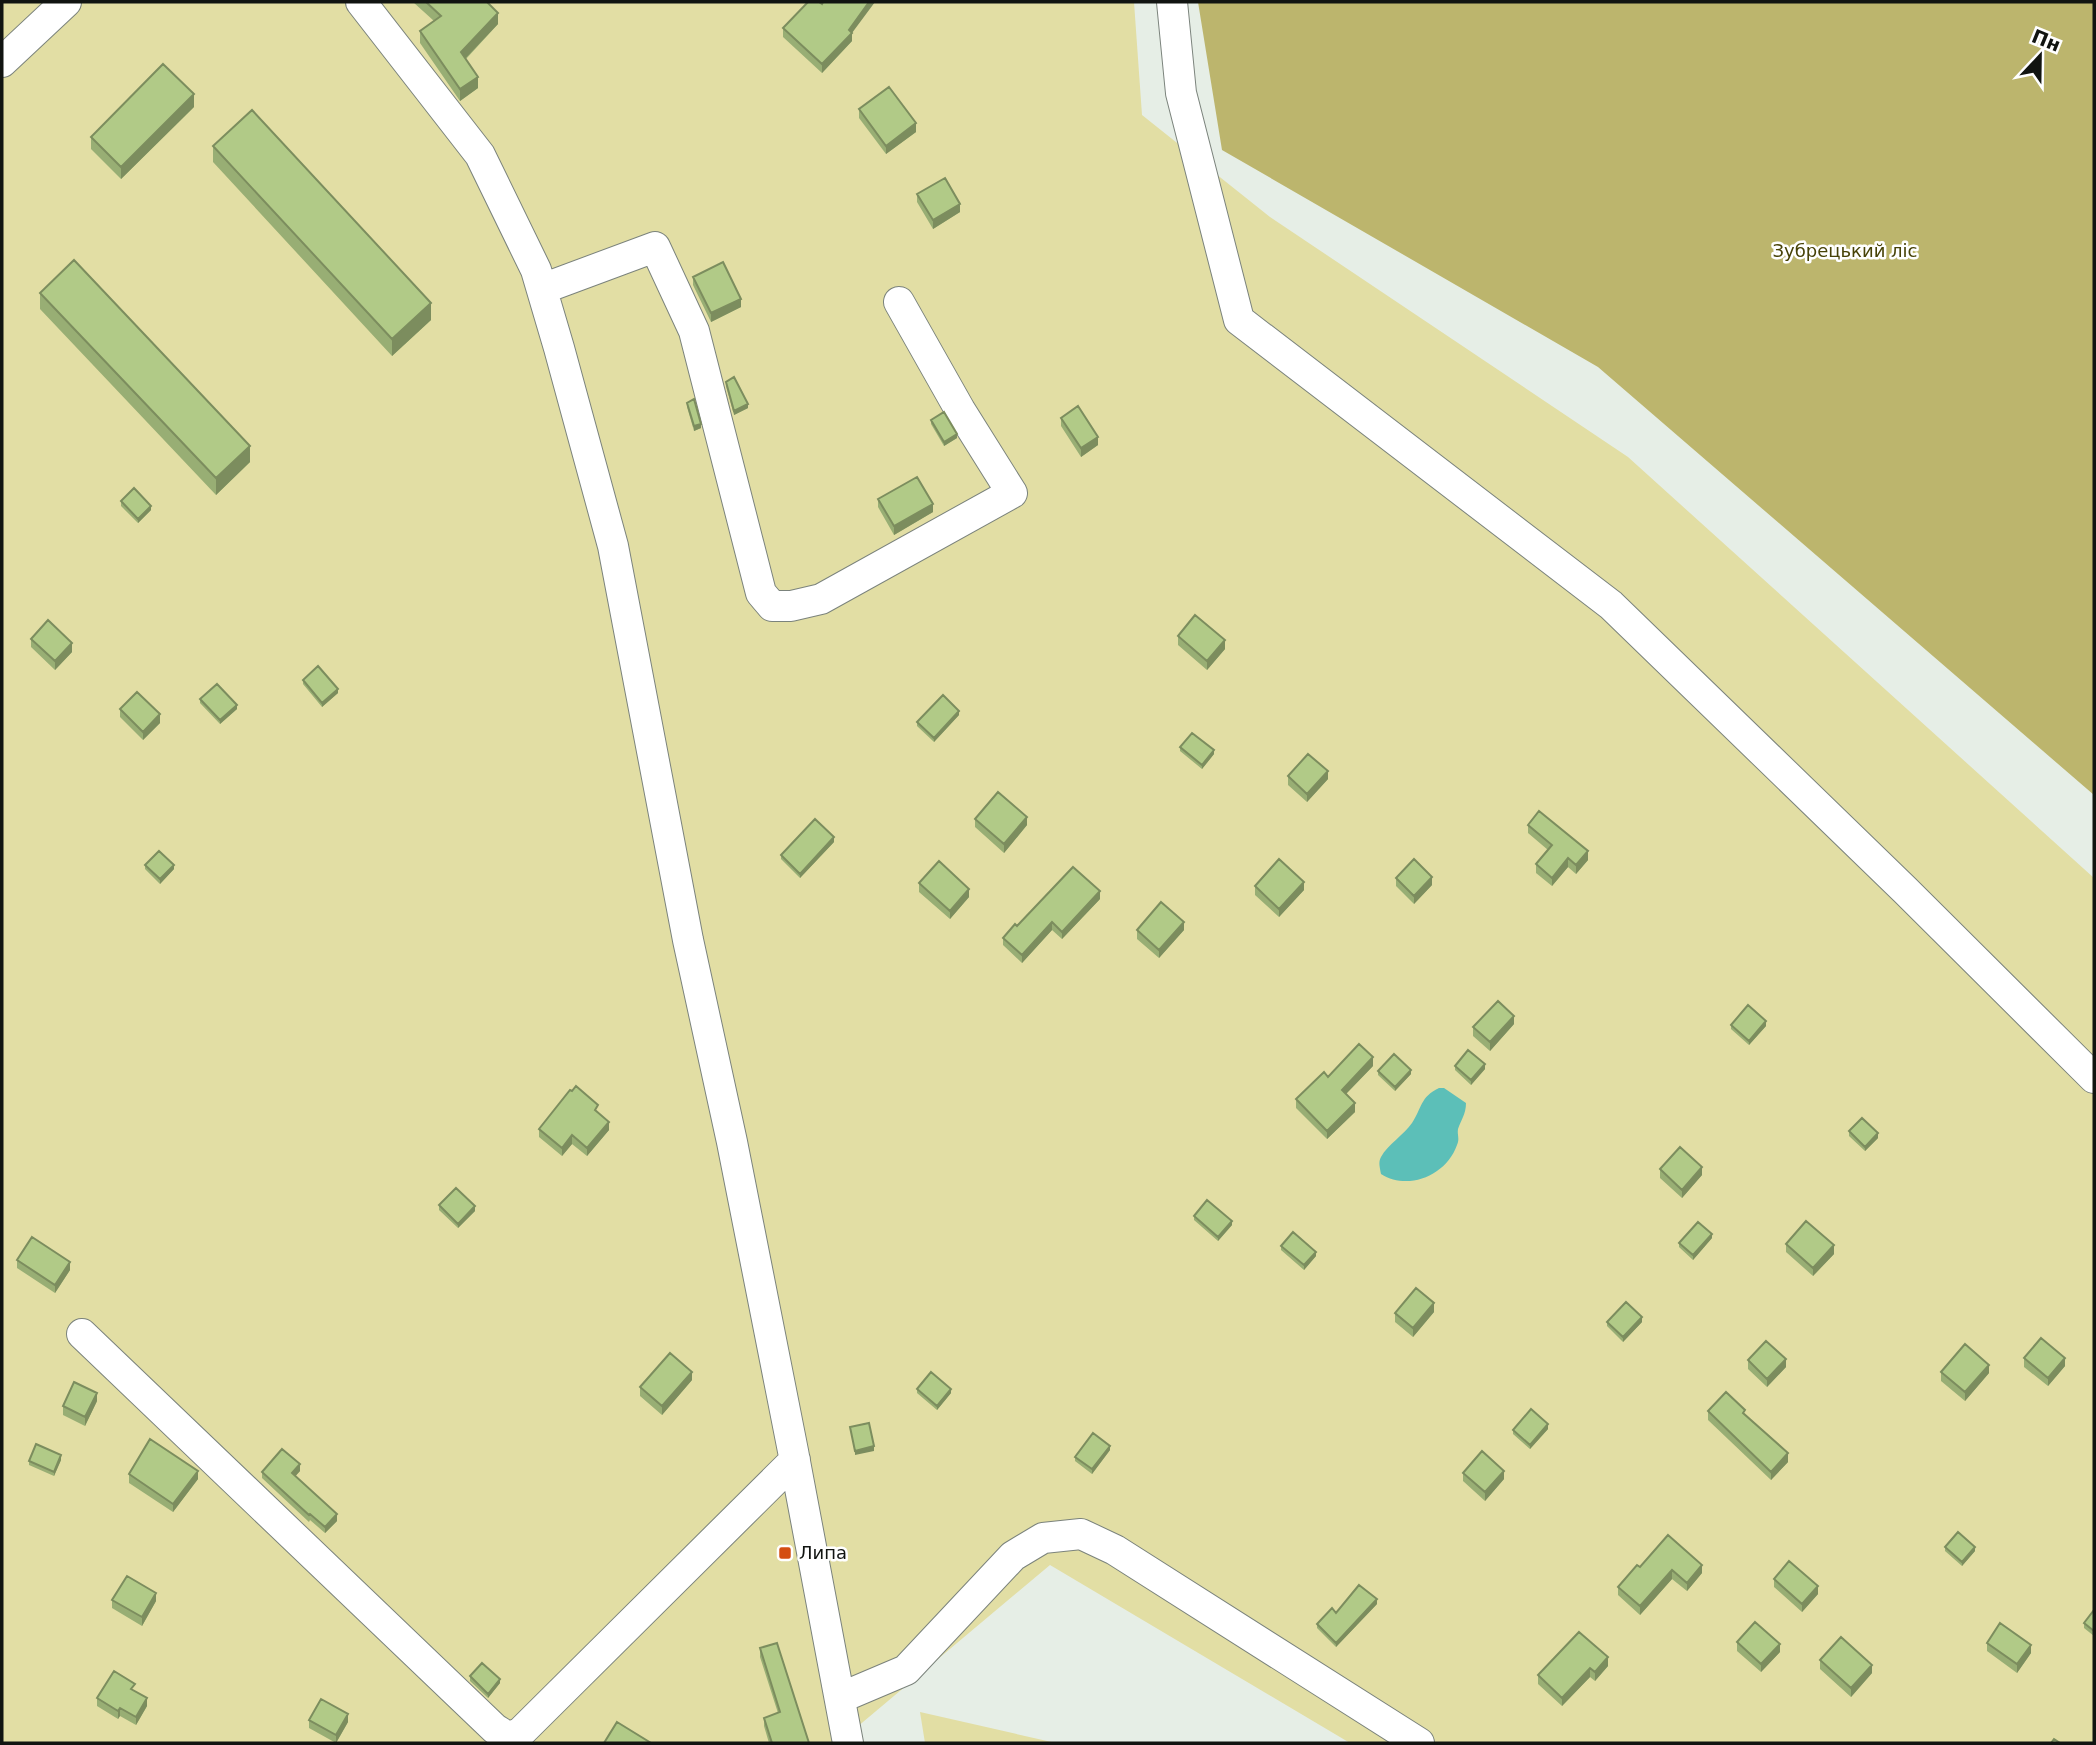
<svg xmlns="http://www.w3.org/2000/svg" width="2096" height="1745" font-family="'DejaVu Sans',sans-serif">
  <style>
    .green { fill: #e2dea4 }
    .forest { fill: #bcb56d }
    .water { fill: #5cbfb8 }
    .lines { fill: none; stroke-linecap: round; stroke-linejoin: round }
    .minor-casing { stroke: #7b837c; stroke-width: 32 }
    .minor { stroke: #fff; stroke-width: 30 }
    .wall { fill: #98ae74 }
    .shaded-wall { fill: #7c8d5e }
    .building { fill: #b1ca87; stroke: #7c8d5e; stroke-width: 2 }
    .poi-dot { fill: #d44e12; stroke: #fff; stroke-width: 2.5 }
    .labels { text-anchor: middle; stroke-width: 5; stroke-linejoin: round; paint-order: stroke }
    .park-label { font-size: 18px; fill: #474207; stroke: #fff }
    .poi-label { font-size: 18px; fill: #111411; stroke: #fff; text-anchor: start }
  </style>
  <rect width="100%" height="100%" fill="#e6eee6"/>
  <path class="green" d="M2,2H1134L1142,115L1270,217L1628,457L2094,878V1743H1350L1050,1565L838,1743H2Z
    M920,1712L1056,1743H925Z"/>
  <path class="forest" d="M1198,2H2094V795L1598,367L1222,150Z"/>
  <path class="water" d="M1439,1088H1444L1466,1103C1466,1114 1461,1120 1458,1129C1457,1135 1460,1139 1457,1145C1446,1176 1408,1191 1381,1174C1380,1168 1378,1162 1381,1157C1388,1144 1404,1135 1412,1123C1422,1108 1420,1097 1439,1088Z"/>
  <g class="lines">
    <defs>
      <path id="minor" d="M361,2L480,155L536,270L559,348L613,546L688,940L732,1142L793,1451L848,1743
        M1172,2L1181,93L1239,320L1611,605L1905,890L2094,1078
        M2,62L66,2
        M542,289L655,247L694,331L761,593L772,606H791L821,599L1012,493L960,410L899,302
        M82,1334L495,1729L508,1737L520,1733L795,1460
        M840,1698L906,1670L1013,1556L1043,1538L1081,1534L1115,1550L1419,1743"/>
    </defs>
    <use href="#minor" class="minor-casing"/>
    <use href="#minor" class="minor"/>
  </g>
  <path class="wall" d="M413,2H487L498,24L466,59L478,88L460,101L420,43V31L434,21Z
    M783,28L852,33V41L822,73L783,37Z
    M194,107L121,179L91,149V137Z
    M859,109L916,132L886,154L859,118Z
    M213,146L431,320L392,356L213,162Z
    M917,194L960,212L933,229L917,202Z
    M693,277L741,307L711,322L693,285Z
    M40,293L250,462L216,495L40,309Z
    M726,382L748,408L734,415L726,386Z
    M687,403L701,428L694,431L687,407Z
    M1061,418L1098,445L1081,457L1061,426Z
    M931,420L957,438L944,446L931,424Z
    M878,499L933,512L894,535L878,507Z
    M121,501L151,510L138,523L121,506Z
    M1178,636L1225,649L1207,670L1178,645Z
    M31,639L72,652L55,670L31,647Z
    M303,680L338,693L322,707L303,684Z
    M200,699L237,709L220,724L200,703Z
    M120,709L160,723L143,740L120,717Z
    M959,715L934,742L917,726V722Z
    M1180,747L1214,754L1202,769L1180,751Z
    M1288,776L1328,779L1307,802L1288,785Z
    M975,819L1027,825L1004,853L975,827Z
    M1528,825L1588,860L1576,874L1568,867L1552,886L1536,873V864L1548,850L1528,833Z
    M834,842L800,878L781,859V855Z
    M145,865L174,869L160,884L145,869Z
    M1396,878L1432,885L1414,904L1396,886Z
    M919,883L969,897L950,919L919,892Z
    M1255,886L1304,890L1279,917L1255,895Z
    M1100,899L1062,939L1052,930L1022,963L1003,945V938L1017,926Z
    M1137,930H1184L1159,958L1137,939Z
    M1514,1024L1490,1051L1473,1036V1027Z
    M1731,1025L1766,1026L1749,1045L1731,1029Z
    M1373,1066L1346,1094L1355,1112L1327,1139L1296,1108V1099L1328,1077Z
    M1455,1066L1485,1069L1471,1085L1455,1070Z
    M1378,1071L1411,1074L1395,1091L1378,1075Z
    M598,1113L609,1130L587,1156L572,1144L562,1156L539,1137V1129Z
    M1849,1131L1878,1138L1865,1151L1849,1136Z
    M1660,1169L1702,1175L1682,1198L1660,1178Z
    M439,1205L475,1211L458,1228L439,1210Z
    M1194,1216L1232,1225L1218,1241L1194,1220Z
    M1712,1238L1693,1260L1679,1247V1243Z
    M1786,1244L1834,1254L1813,1276L1786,1252Z
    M1281,1246L1316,1256L1304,1270L1281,1250Z
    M17,1260L70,1270L55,1293L17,1268Z
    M1434,1312L1413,1337L1395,1322V1313Z
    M1607,1322H1642L1623,1342L1607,1326Z
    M2024,1358L2065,1366L2048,1386L2024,1367Z
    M1748,1360L1786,1367L1767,1387L1748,1369Z
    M1941,1372L1989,1373L1965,1401L1941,1381Z
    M692,1380L662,1415L640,1396V1387Z
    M917,1389L951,1393L937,1410L917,1393Z
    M97,1401L85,1426L63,1415V1406Z
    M1708,1411L1745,1415L1788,1462L1771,1480L1708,1420Z
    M1548,1429L1530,1449L1513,1434V1430Z
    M1110,1450L1092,1474L1075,1461V1457Z
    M61,1460L54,1476L29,1465V1461Z
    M300,1471L295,1476L337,1521L325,1533L310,1520L309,1522L262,1478V1472Z
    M1463,1473L1504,1479L1485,1501L1463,1481Z
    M129,1474L198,1479L173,1512L129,1483Z
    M1945,1547L1975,1551L1962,1566L1945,1551Z
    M1640,1567L1702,1573L1687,1591L1672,1579L1640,1615L1618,1595V1587Z
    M1774,1579L1818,1594L1802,1612L1774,1587Z
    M112,1600L156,1601L142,1626L112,1608Z
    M1377,1604L1336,1647L1317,1628V1624L1336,1613Z
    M2094,1610V1636L2084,1628V1623Z
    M1737,1642L1780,1652L1761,1672L1737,1651Z
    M1987,1643L2031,1653L2017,1673L1987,1651Z
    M760,1648L809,1743H769L764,1726V1718L778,1713L760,1657Z
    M1820,1660L1872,1673L1851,1697L1820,1669Z
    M1608,1666L1595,1681L1590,1677L1562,1706L1538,1684V1675Z
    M470,1676L500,1683L488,1698L470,1681Z
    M135,1691L147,1706L136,1725L120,1716L118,1719L97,1706V1698Z
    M309,1720L348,1722L336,1743L309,1728Z"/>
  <path class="shaded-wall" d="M869,2H875L852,33V41L822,73V64Z
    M498,13V24L461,63V52Z
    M478,77V88L460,101V89Z
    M194,94V107L121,179V167Z
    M916,123V132L886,154V146Z
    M960,204V212L933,229V220Z
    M741,299V307L711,322V313Z
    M431,303V320L392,356V339Z
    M748,404V408L734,415V411Z
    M701,424V428L694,431V426Z
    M957,434V438L944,446V442Z
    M1098,437V445L1081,457V448Z
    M250,446V462L216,495V478Z
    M933,504V512L894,535V526Z
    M151,506V510L138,523V519Z
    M1225,640V649L1207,670V661Z
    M72,643V652L55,670V661Z
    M338,689V693L322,707V703Z
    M237,705V709L220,724V720Z
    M959,711V715L934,742V738Z
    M160,714V723L143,740V732Z
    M1214,750V754L1202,769V765Z
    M1328,771V779L1307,802V794Z
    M1027,817V825L1004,853V844Z
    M834,837V842L800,878V874Z
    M1588,851V860L1576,874V865Z
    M1568,858V867L1552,886V878Z
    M174,865V869L160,884V879Z
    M1432,877V885L1414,904V896Z
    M1304,882V890L1279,917V909Z
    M969,889V897L950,919V911Z
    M1100,891V899L1062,939V932Z
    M1052,922V930L1022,963V955Z
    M1184,922V930L1159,958V950Z
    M1514,1016V1024L1490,1051V1042Z
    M1766,1021V1026L1749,1045V1041Z
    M1373,1057V1066L1342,1098V1090Z
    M1485,1064V1069L1471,1085V1080Z
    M1411,1070V1074L1395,1091V1087Z
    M1355,1103V1112L1327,1139V1131Z
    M609,1122V1130L587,1156V1148Z
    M1878,1133V1138L1865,1151V1147Z
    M572,1135V1144L562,1156V1148Z
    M1702,1167V1175L1682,1198V1190Z
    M475,1206V1211L458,1228V1224Z
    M1232,1221V1225L1218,1241V1237Z
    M1712,1234V1238L1693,1260V1255Z
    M1834,1245V1254L1813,1276V1268Z
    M1316,1252V1256L1304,1270V1265Z
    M70,1262V1270L55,1293V1285Z
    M1434,1303V1312L1413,1337V1328Z
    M1642,1317V1322L1623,1342V1337Z
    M2065,1358V1366L2048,1386V1378Z
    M1786,1359V1367L1767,1387V1379Z
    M1989,1365V1373L1965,1401V1392Z
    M692,1372V1380L662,1415V1406Z
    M951,1389V1393L937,1410V1406Z
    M97,1393V1401L85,1426V1417Z
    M1548,1424V1429L1530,1449V1445Z
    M874,1446V1451L855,1455V1451Z
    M1110,1446V1450L1092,1474V1469Z
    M1788,1453V1462L1771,1480V1472Z
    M61,1455V1460L54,1476V1472Z
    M300,1464V1471L292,1480V1473Z
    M198,1471V1479L173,1512V1504Z
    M1504,1471V1479L1485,1501V1492Z
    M337,1514V1521L325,1533V1527Z
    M1975,1547V1551L1962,1566V1562Z
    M1702,1565V1573L1687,1591V1583Z
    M1672,1570V1579L1640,1615V1606Z
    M1818,1586V1594L1802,1612V1604Z
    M156,1593V1601L142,1626V1617Z
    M1377,1599V1604L1336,1647V1643Z
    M1780,1644V1652L1761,1672V1664Z
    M2031,1645V1653L2017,1673V1664Z
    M1608,1657V1666L1595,1681V1672Z
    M1872,1665V1673L1851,1697V1688Z
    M1590,1668V1677L1562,1706V1698Z
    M500,1679V1683L488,1698V1694Z
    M147,1698V1706L136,1725V1717Z
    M120,1708V1716L118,1719V1711Z
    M348,1714V1722L336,1743V1735Z"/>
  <path class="building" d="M426,2H487L498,13L461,52L478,77L460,89L420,31L441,16Z
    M808,2H819L822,4L823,2H869L849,30L852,33L822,64L783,28Z
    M163,64L194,94L121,167L91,137Z
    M889,87L916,123L886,146L859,109Z
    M252,110L431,303L392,339L213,146Z
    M945,178L960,204L933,220L917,194Z
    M74,260L250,446L216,478L40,293Z
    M723,262L741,299L711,313L693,277Z
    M734,377L748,404L734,411L726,382Z
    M694,399L701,424L694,426L687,403Z
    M1078,406L1098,437L1081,448L1061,418Z
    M944,412L957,434L944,442L931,420Z
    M917,477L933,504L894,526L878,499Z
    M134,488L151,506L138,519L121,501Z
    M1195,615L1225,640L1207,661L1178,636Z
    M48,620L72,643L55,661L31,639Z
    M318,666L338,689L322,703L303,680Z
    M217,684L237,705L220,720L200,699Z
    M137,692L160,714L143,732L120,709Z
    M943,695L959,711L934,738L917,722Z
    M1192,733L1214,750L1202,765L1180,747Z
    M1308,754L1328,771L1307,794L1288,776Z
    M998,792L1027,817L1004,844L975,819Z
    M1539,811L1588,851L1576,865L1568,858L1552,878L1536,864L1552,845L1528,825Z
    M815,819L834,837L800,874L781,855Z
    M159,851L174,865L160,879L145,865Z
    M1279,859L1304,882L1279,909L1255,886Z
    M1414,859L1432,877L1414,896L1396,878Z
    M939,861L969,889L950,911L919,883Z
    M1073,867L1100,891L1062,932L1052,922L1022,955L1003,938L1015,924L1017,926Z
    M1161,902L1184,922L1159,950L1137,930Z
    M1498,1001L1514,1016L1490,1042L1473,1027Z
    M1748,1005L1766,1021L1749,1041L1731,1025Z
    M1359,1044L1373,1057L1342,1090L1355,1103L1327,1131L1296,1099L1324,1072L1328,1077Z
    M1468,1050L1485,1064L1471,1080L1455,1066Z
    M1394,1054L1411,1070L1395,1087L1378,1071Z
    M576,1086L598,1105L595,1110L609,1122L587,1148L572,1135L562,1148L539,1129L570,1090L572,1091Z
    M1862,1118L1878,1133L1865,1147L1849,1131Z
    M1680,1147L1702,1167L1682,1190L1660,1169Z
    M456,1188L475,1206L458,1224L439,1205Z
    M1207,1200L1232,1221L1218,1237L1194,1216Z
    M1806,1221L1834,1245L1813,1268L1786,1244Z
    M1698,1222L1712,1234L1693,1255L1679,1243Z
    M1293,1232L1316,1252L1304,1265L1281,1246Z
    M32,1237L70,1262L55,1285L17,1260Z
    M1416,1288L1434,1303L1413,1328L1395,1313Z
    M1626,1302L1642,1317L1623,1337L1607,1322Z
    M2041,1338L2065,1358L2048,1378L2024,1358Z
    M1766,1341L1786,1359L1767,1379L1748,1360Z
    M1965,1344L1989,1365L1965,1392L1941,1372Z
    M670,1353L692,1372L662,1406L640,1387Z
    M931,1372L951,1389L937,1406L917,1389Z
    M74,1382L97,1393L85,1417L63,1406Z
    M1726,1392L1745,1410L1743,1413L1788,1453L1771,1472L1708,1411Z
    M1531,1409L1548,1424L1530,1445L1513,1430Z
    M869,1423L874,1446L855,1451L850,1427Z
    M1093,1433L1110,1446L1092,1469L1075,1457Z
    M150,1439L198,1471L173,1504L129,1474Z
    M36,1444L61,1455L54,1472L29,1461Z
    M282,1449L300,1464L292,1473L337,1514L325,1527L310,1514L309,1515L262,1472Z
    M1482,1451L1504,1471L1485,1492L1463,1473Z
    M1958,1532L1975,1547L1962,1562L1945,1547Z
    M1668,1535L1702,1565L1687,1583L1672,1570L1640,1606L1618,1587L1637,1565L1640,1567Z
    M1789,1561L1818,1586L1802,1604L1774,1579Z
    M127,1576L156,1593L142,1617L112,1600Z
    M1359,1585L1377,1599L1336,1643L1317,1624L1332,1608L1336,1613Z
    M2094,1610V1631L2084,1623Z
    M1755,1622L1780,1644L1761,1664L1737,1642Z
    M2000,1623L2031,1645L2017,1664L1987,1643Z
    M1579,1632L1608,1657L1595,1672L1590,1668L1562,1698L1538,1675Z
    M1841,1637L1872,1665L1851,1688L1820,1660Z
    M777,1643L809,1743H772L764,1718L780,1712L760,1648Z
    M482,1663L500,1679L488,1694L470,1676Z
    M114,1671L135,1684L131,1689L147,1698L136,1717L120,1708L118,1711L97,1698Z
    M321,1699L348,1714L336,1735L309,1720Z
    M617,1722L651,1743H604Z
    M2054,1739L2060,1743H2051Z"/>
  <rect class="poi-dot" x="778" y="1546" width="14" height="14" rx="3.5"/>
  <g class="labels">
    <g class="park-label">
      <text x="1845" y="257">Зубрецький ліс</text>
    </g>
    <g class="poi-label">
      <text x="799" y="1559">Липа</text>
    </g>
  </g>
  <rect width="2096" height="1745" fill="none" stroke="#111411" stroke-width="7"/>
  <g transform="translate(2040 56) rotate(22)" stroke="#ffffff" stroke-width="5" paint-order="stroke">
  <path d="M0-5L12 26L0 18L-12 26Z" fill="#111411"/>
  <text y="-10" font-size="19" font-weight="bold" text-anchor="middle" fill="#111411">Пн</text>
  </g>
</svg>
